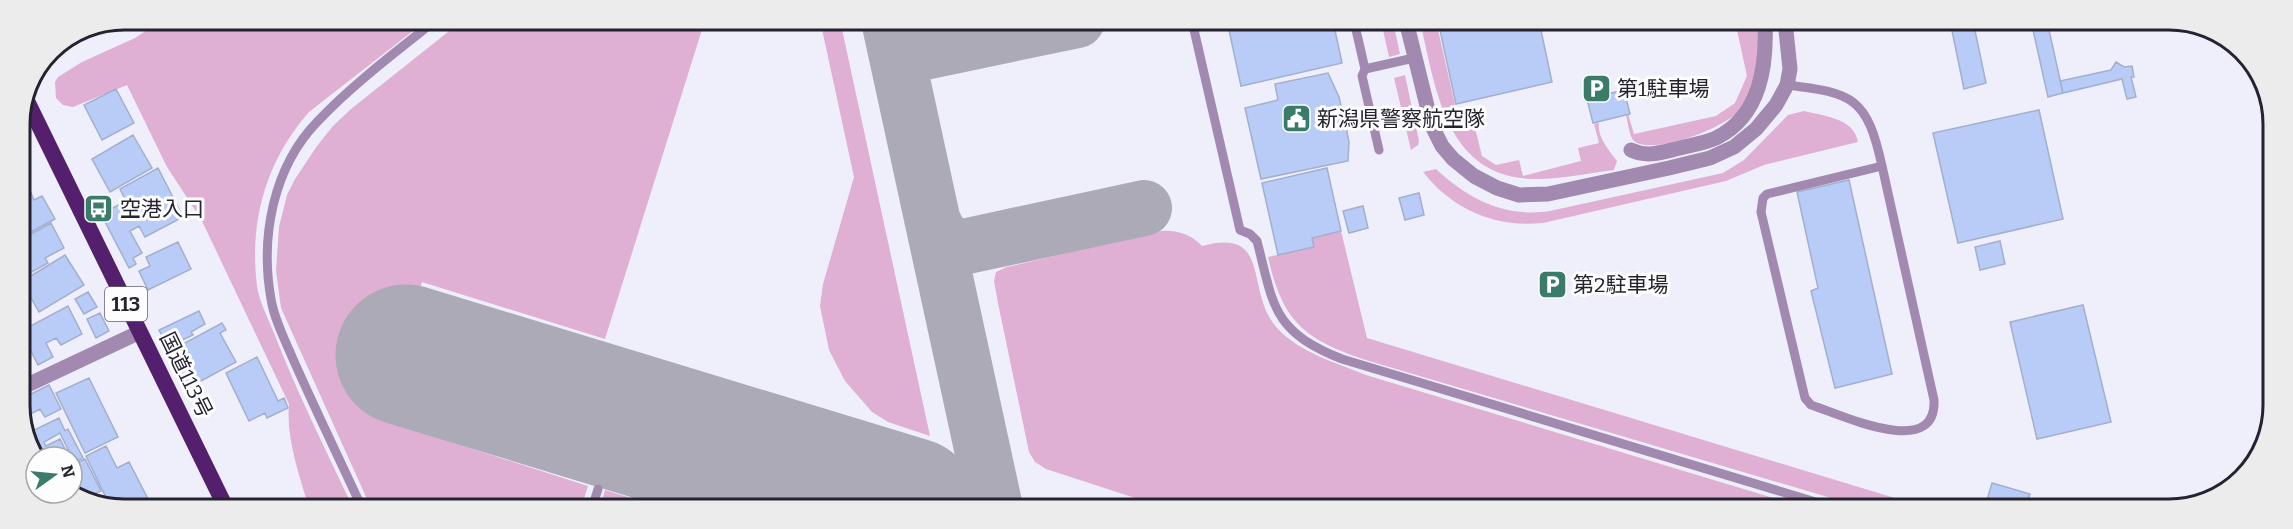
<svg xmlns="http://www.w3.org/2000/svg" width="2293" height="529" font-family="Bitter,'Noto Sans JP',serif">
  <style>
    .green { fill: #dfb0d3 }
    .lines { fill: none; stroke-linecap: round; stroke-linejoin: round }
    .taxiway { stroke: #abaab6; stroke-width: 56 }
    .runway { stroke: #abaab6; stroke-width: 141 }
    .building { fill: #b9ccf7; stroke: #a2afcd; stroke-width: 1.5 }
    .service { stroke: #a189b0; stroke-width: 9 }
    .minor { stroke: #a189b0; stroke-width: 15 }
    .tertiary { stroke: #a189b0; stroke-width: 15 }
    .trunk { stroke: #541f6c; stroke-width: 16 }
    .labels { text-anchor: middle; stroke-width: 6; stroke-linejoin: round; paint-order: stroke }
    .shield { fill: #fdfdfd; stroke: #65646d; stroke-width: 1.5 }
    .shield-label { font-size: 20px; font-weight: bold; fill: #24232f }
    .poi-label { font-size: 21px; fill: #24232f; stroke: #fdfdfd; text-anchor: start }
    .street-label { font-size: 21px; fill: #24232f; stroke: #fdfdfd }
    .rim { fill: none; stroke: #24232f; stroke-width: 3 }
  </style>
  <rect width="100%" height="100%" fill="#efeefb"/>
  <path class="green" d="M162,20H427L309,112C266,161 249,221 257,286C259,301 268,318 274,333C297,393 326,450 353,508H309C299,474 286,439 289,404L201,219L167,167L127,85L73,107L63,105L56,98L55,82L58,77L82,62L135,38Z
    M463,20H705L605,339L422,282L383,420L588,486L581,508H371L281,308L276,271L279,227L287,195L295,179L317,146L333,126L351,109Z
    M820,20H840L930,436L888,422L872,412L845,381L829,350L820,306L823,284L854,177Z
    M1381,21H1393L1400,54L1389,57Z
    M1420,21H1436L1461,131L1475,128L1482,156L1496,165L1519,160L1523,176L1581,161L1578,148L1599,143L1594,124L1599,123C1597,137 1609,150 1617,161L1614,170C1588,173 1562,179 1536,179C1446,179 1436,90 1420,21Z
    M1735,21H1757C1760,50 1759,86 1740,110C1725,128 1653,156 1634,141C1629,136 1628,122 1626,115L1628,114L1634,134L1716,116L1735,103L1747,76Z
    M1405,75L1419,141L1418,145L1411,150L1394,78Z
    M1804,111C1824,116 1854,118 1858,142L1764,165L1726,181L1543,223C1496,228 1453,210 1423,172L1436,169C1468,199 1505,218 1550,211L1723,173L1744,160L1788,115Z
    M1161,231C1176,230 1191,234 1202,246C1273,227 1244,291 1277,328C1300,353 1337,363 1366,375L1810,509L1166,508L1046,469L1035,462L1029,452L998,303L994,281L996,272L1007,267Z
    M1341,231L1367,338L1931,509H1868L1369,361C1306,340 1283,324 1268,257L1314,247L1312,238Z
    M605,490L663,508H600Z"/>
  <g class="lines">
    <path class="taxiway" d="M889,20L995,508
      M890,22C893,39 901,50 919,53L1077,20
      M932,219C938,234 945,245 963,247L1144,208"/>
    <path class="runway" d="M406,355L909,508"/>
  </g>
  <path class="building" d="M1272,21H1333L1342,63L1241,86L1229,30Z
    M1438,21H1539L1552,82L1456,104Z
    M1950,21H1973L1986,83L1964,89Z
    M2031,21H2047L2063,93L2048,97Z
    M2116,62L2124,67L2132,66L2134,77H2131L2136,97L2127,99L2122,79L2063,93L2060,81L2111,70Z
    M1328,73L1339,97L1346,127L1349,142L1348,161L1261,179L1245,108L1278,100L1275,84Z
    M116,89L134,123L102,140L84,105Z
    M1624,90L1630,114L1593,123L1587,99Z
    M2039,110L2063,219L1958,243L1933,133Z
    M133,135L152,168L110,192L92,159Z
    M158,168L183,217L145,237L139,226L130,231L142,253L133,258L136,264L129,268L101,214L126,201L120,189Z
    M1327,168L1341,231L1312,238L1314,247L1278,255L1262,183Z
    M1849,180L1892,374L1835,388L1811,291L1818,288L1797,192Z
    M31,193L34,200L42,196L55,219L20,238V198Z
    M1419,193L1424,215L1405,220L1399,198Z
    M1363,206L1368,228L1349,233L1343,211Z
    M51,223L64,248L45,258L48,263L21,278L20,240Z
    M2000,241L2005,264L1980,270L1975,247Z
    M178,242L191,269L148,290L139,271L150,266L146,257Z
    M65,255L84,285L39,312L31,298L21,305V282Z
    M88,292L97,307L84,314L75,299Z
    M2083,305L2111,422L2037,439L2010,322Z
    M68,306L82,334L61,345L56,338L46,343L53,357L38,365L21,331Z
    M199,311L205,324L191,332L193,335L168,347L159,330Z
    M100,313L109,331L96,338L87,319Z
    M222,323L226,330L220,333L236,362L190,387L170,351Z
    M257,357L278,401L284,398L288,408L267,418L265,413L249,421L226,373Z
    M89,378L118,437L85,453L56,393Z
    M49,385L61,409L45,417L40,409L27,416L31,424L23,428L21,399Z
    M59,418L65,431L68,429L83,458L74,462L60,433L44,442L46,446L60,439L67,453L59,457H38L26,434Z
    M106,446L117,468L129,462L148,499L129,508H111L86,456Z
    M85,459L101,491L86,498L72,491V485L78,482L72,465Z
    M1992,483L2030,494L2025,509L1985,507Z
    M149,501L152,508H135Z"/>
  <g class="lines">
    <path class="service" d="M1192,21L1240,230L1250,234L1257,241C1274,307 1272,331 1342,359L1839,509
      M1354,21L1365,69L1414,58
      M1365,69L1362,76L1379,150
      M1787,85C1854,93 1867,98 1882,166L1934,400C1937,461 1840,414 1811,405L1805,398L1761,212L1763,198L1767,194L1882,166
      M362,508C339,458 315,409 293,359C285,340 274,319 271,299C260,237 273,167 318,121C352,85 397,51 436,20
      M592,508L598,489"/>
    <path class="minor" d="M1631,150C1648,158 1662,152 1680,148C1692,145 1705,143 1716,138C1761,116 1767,65 1765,21
      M21,388L140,332"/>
    <path class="tertiary" d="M1406,21L1432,126L1442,146L1453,159L1474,176L1497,188L1519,195L1548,194L1669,168L1710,158L1734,147L1756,129L1776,105L1787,85L1790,69L1785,21
      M56,46L93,26"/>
    <path class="trunk" d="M27,101L226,508"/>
  </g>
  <defs>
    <symbol id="parking-square" viewBox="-11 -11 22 22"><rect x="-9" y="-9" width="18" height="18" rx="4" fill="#3a7b6a" stroke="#fdfdfd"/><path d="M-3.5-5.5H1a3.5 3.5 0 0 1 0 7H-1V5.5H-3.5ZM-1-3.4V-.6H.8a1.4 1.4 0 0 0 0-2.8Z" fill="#fff"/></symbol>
    <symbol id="civic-square" viewBox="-11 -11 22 22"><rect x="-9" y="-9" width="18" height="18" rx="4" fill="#3a7b6a" stroke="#fdfdfd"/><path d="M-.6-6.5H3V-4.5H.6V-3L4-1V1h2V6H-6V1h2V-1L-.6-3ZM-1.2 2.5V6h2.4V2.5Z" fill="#fff"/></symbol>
    <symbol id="bus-square" viewBox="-11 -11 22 22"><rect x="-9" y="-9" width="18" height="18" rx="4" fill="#3a7b6a" stroke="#fdfdfd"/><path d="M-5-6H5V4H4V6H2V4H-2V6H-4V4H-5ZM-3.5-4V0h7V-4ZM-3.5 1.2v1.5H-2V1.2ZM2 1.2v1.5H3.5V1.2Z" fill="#fff"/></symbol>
  </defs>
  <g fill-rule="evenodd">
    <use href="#parking-square" x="1580" y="72" width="33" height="33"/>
    <use href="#civic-square" x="1280" y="102" width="33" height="33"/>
    <use href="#bus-square" x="82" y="192" width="33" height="33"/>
    <use href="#parking-square" x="1536" y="268" width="33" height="33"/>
  </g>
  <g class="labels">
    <rect class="shield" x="105" y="287" width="42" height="34" rx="4.5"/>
    <g class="shield-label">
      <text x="126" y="311">113</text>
    </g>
    <g class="poi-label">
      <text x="1617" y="96">第1駐車場</text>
      <text x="1317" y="126">新潟県警察航空隊</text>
      <text x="120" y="216">空港入口</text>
      <text x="1573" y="292">第2駐車場</text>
    </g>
    <g class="street-label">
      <text transform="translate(186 375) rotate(64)" y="7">国道113号</text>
    </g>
  </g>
  <path d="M0 0H2293V529H0ZM124 30H2169A94 94 0 0 1 2263 124V405A94 94 0 0 1 2169 499H124A94 94 0 0 1 30 405V124A94 94 0 0 1 124 30Z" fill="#ececed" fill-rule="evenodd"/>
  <path class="rim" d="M124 30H2169A94 94 0 0 1 2263 124V405A94 94 0 0 1 2169 499H124A94 94 0 0 1 30 405V124A94 94 0 0 1 124 30Z"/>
  <g transform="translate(54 475) rotate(75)"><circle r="28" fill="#fdfdfd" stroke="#a6a6ab" stroke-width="1.5"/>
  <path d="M0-4.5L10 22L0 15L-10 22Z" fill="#3a7b6a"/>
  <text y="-9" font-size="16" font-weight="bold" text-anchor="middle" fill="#24232f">N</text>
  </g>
</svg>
